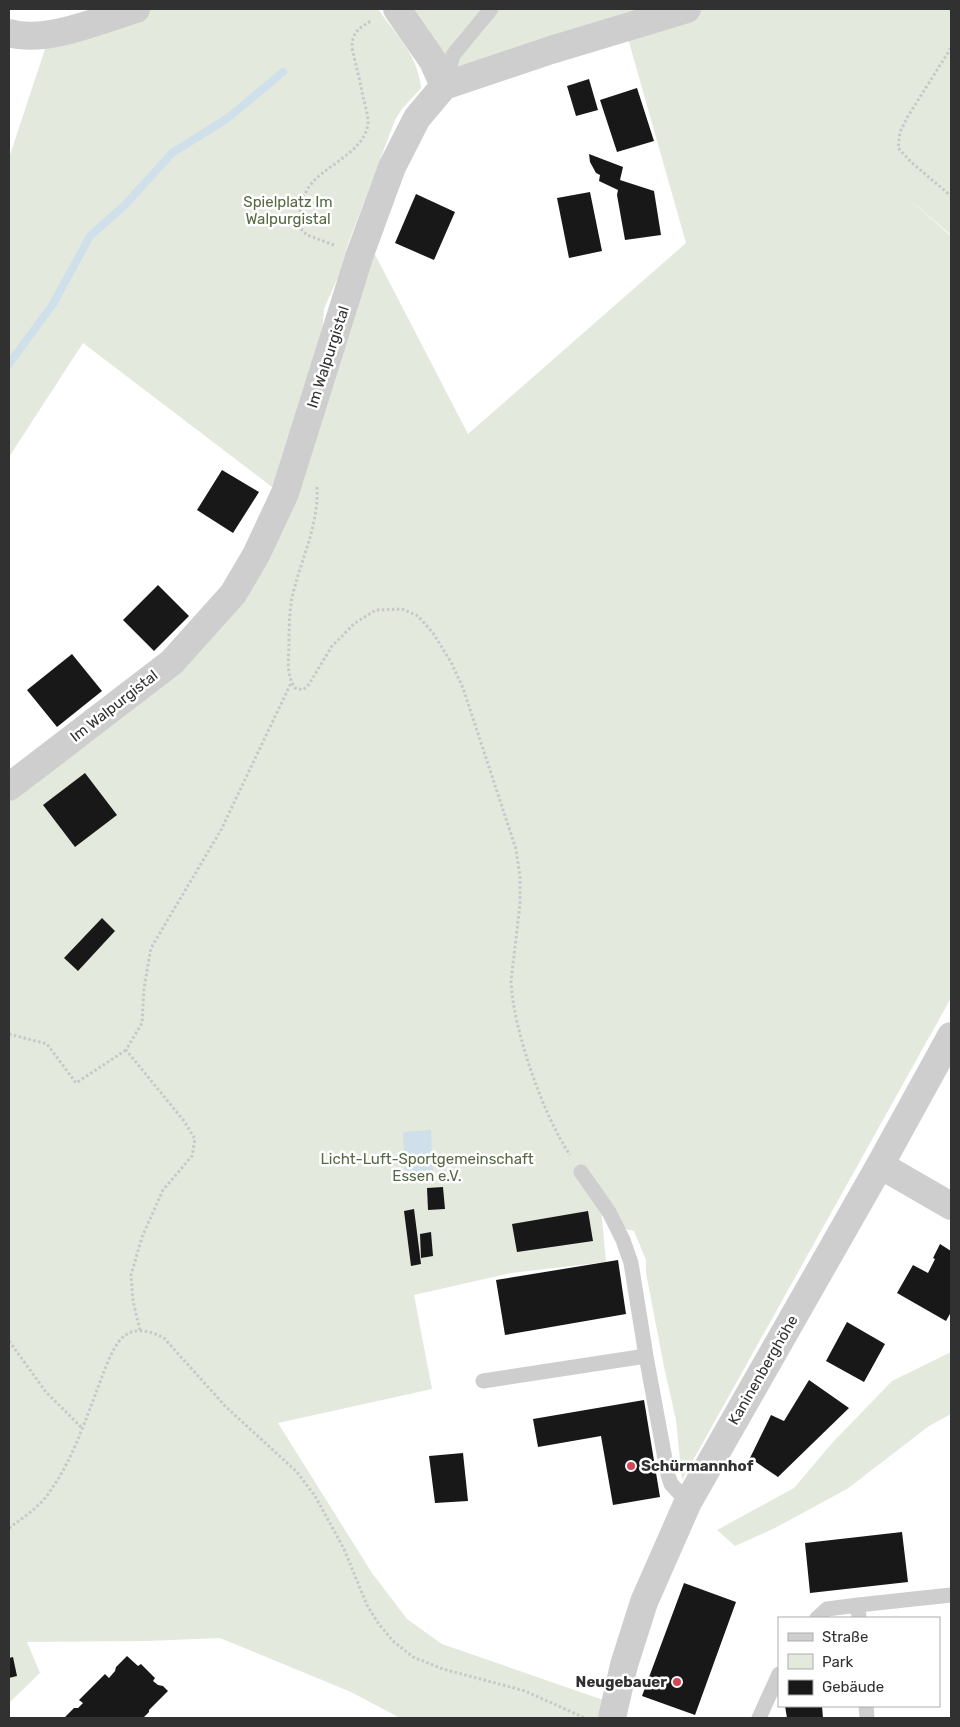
<svg xmlns="http://www.w3.org/2000/svg" width="960" height="1727" font-family="Rubik,sans-serif">
  <style>
    .green { fill: #e4e9de }
    .water { fill: #cfe0ea }
    .lines { fill: none; stroke-linecap: round; stroke-linejoin: round }
    .stream { stroke: #cfe0ea; stroke-width: 8 }
    .building { fill: #181818 }
    .path { stroke: #c8c8c8; stroke-width: 3; stroke-dasharray: 2.5 2.5; stroke-linecap: butt }
    .service { stroke: #cecece; stroke-width: 15 }
    .minor { stroke: #cecece; stroke-width: 28 }
    .poi-dot { fill: #d54655; stroke: #fff; stroke-width: 2 }
    .labels { text-anchor: middle; stroke-width: 5; stroke-linejoin: round; paint-order: stroke }
    .park-label { font-size: 15px; fill: #566942; stroke: #fff }
    .street-label { font-size: 15px; fill: #313131; stroke: #fff }
    .poi-label { font-size: 15px; font-weight: bold; fill: #313131; stroke: #fff; text-anchor: start }
  </style>
  <rect width="100%" height="100%" fill="#fff"/>
  <path class="green" d="M150,9H378C396,35 418,55 421,88L402,109L395,120L348,244L339,275L324,309L319,375L280,493L83,343L9,457V158L48,40Z
    M401,9H680L445,83Z
    M704,9H951V235L904,195L951,236V998L682,1480L676,1420L664,1367L646,1273V1260L634,1231L625,1229L601,1207L606,1262L511,1273L414,1295L432,1389L278,1423L372,1573L407,1619L442,1644L609,1702L605,1718H400L351,1692L220,1638L147,1641L27,1642L40,1673L9,1703V794L236,594L368,241L468,434L686,243L627,35Z
    M951,1352V1414L929,1426L847,1489L773,1529L735,1546L717,1530L794,1488L833,1442L892,1381Z"/>
  <path class="water" d="M431,1130L433,1172L405,1174L403,1132Z"/>
  <g class="lines">
    <path class="stream" d="M9,364L53,304L90,236L125,205L172,153L228,118L283,72"/>
  </g>
  <path class="building" d="M589,79L598,110L576,116L567,86Z
    M637,88L654,141L617,152L600,100Z
    M589,154L623,167L620,180L654,191L661,235L625,240L617,195L618,190L599,181L600,175L596,173L590,162Z
    M590,192L602,251L569,258L557,198Z
    M416,194L455,212L434,260L395,243Z
    M222,470L259,492L233,533L197,510Z
    M158,585L189,616L154,651L123,620Z
    M72,654L102,691L57,727L27,690Z
    M85,773L117,815L75,847L43,805Z
    M102,918L115,931L78,971L64,958Z
    M443,1187L445,1209L428,1210L427,1188Z
    M414,1209L421,1264L411,1266L404,1211Z
    M588,1211L593,1241L517,1252L512,1224Z
    M431,1232L433,1256L421,1258L420,1234Z
    M940,1244L951,1251V1312L946,1321L897,1293L913,1265L928,1273L935,1259L933,1258Z
    M618,1260L626,1314L505,1335L496,1280Z
    M847,1322L885,1344L864,1382L826,1361Z
    M809,1380L849,1408L778,1477L750,1458L771,1415L784,1421Z
    M644,1400L660,1497L613,1505L601,1436L538,1447L533,1419Z
    M463,1453L468,1501L435,1503L429,1456Z
    M902,1532L908,1582L810,1593L805,1543Z
    M684,1583L736,1602L695,1715L642,1696Z
    M127,1656L138,1666L141,1664L155,1678L153,1681L158,1685L163,1686L168,1691L149,1710V1712L143,1718H64L74,1708H78L83,1703L79,1700L105,1674L109,1678L115,1671L116,1667Z
    M13,1657L17,1676L9,1678V1658Z
    M785,1706H822L823,1718H787Z"/>
  <g class="lines">
    <path class="path" d="M951,48L908,116L900,132L898,148L911,162L951,196
      M334,245L307,235L299,227C299,214 301,202 307,190C320,166 365,154 368,123C368,115 365,105 363,97C360,81 356,65 352,48C352,31 359,29 372,20
      M317,487C319,526 300,561 292,598C289,614 289,632 289,648C288,663 287,676 295,688L303,690L309,684L332,646L355,623L376,610L402,609L418,616L433,633L451,662L463,688L516,849L520,877V904L511,981C513,1029 543,1115 570,1155
      M9,1034L47,1044L76,1083L126,1050
      M140,1330L133,1301L131,1275L142,1237L163,1190L192,1156L195,1139L184,1121L126,1050L142,1023L144,988L151,948L221,830L291,683
      M9,1341L46,1392L82,1428
      M9,1528C24,1517 41,1506 51,1490C72,1460 84,1424 97,1390C103,1375 111,1349 122,1338C134,1326 151,1331 164,1338L226,1407L297,1472L315,1496L344,1549L367,1605L378,1623L393,1641L413,1657L443,1669L525,1691L585,1718"/>
    <path class="service" d="M445,84L453,55L491,9
      M581,1172L609,1212L623,1240L631,1263L646,1356L668,1475L671,1484L688,1502
      M483,1381L646,1356
      M817,1618L827,1609L858,1605
      M859,1618L858,1605L951,1595
      M866,1706L867,1718
      M759,1718L779,1674"/>
    <path class="minor" d="M397,9L433,61L444,86
      M9,33C47,44 99,20 136,9
      M9,787L172,662L233,594L256,555L285,493L360,254L392,167L417,118L444,86L551,50L687,9
      M880,1165L951,1206
      M612,1718L624,1665L644,1602L688,1502L880,1165L951,1036"/>
  </g>
  <g class="poi-dot">
    <circle cx="631" cy="1466" r="5"/>
    <circle cx="677" cy="1682" r="5"/>
  </g>
  <g class="labels">
    <g class="park-label">
      <text x="288" y="207">Spielplatz Im<tspan x="288" dy="17">Walpurgistal</tspan></text>
      <text x="427" y="1164">Licht-Luft-Sportgemeinschaft<tspan x="427" dy="17">Essen e.V.</tspan></text>
    </g>
    <g class="street-label">
      <text transform="translate(328 357) rotate(-72)" y="5">Im Walpurgistal</text>
      <text transform="translate(114 706) rotate(-38)" y="5">Im Walpurgistal</text>
      <text transform="translate(763 1370) rotate(-60)" y="5">Kaninenberghöhe</text>
    </g>
    <g class="poi-label">
      <text x="641" y="1471">Schürmannhof</text>
      <text x="667" y="1687" text-anchor="end">Neugebauer</text>
    </g>
  </g>
  <rect width="960" height="1727" fill="none" stroke="#313131" stroke-width="20"/>
  <rect x="778" y="1617" width="162" height="90" fill="#ffffff" stroke="#adadad"/>
  <rect x="788" y="1633" width="25" height="8" fill="#cecece" stroke="#adadad"/>
  <text x="822" y="1642" font-size="15" fill="#313131">Straße</text>
  <rect x="788" y="1654" width="25" height="15" fill="#e4e9de" stroke="#adadad"/>
  <text x="822" y="1667" font-size="15" fill="#313131">Park</text>
  <rect x="788" y="1680" width="25" height="15" fill="#181818" stroke="#adadad"/>
  <text x="822" y="1692" font-size="15" fill="#313131">Gebäude</text>
</svg>
